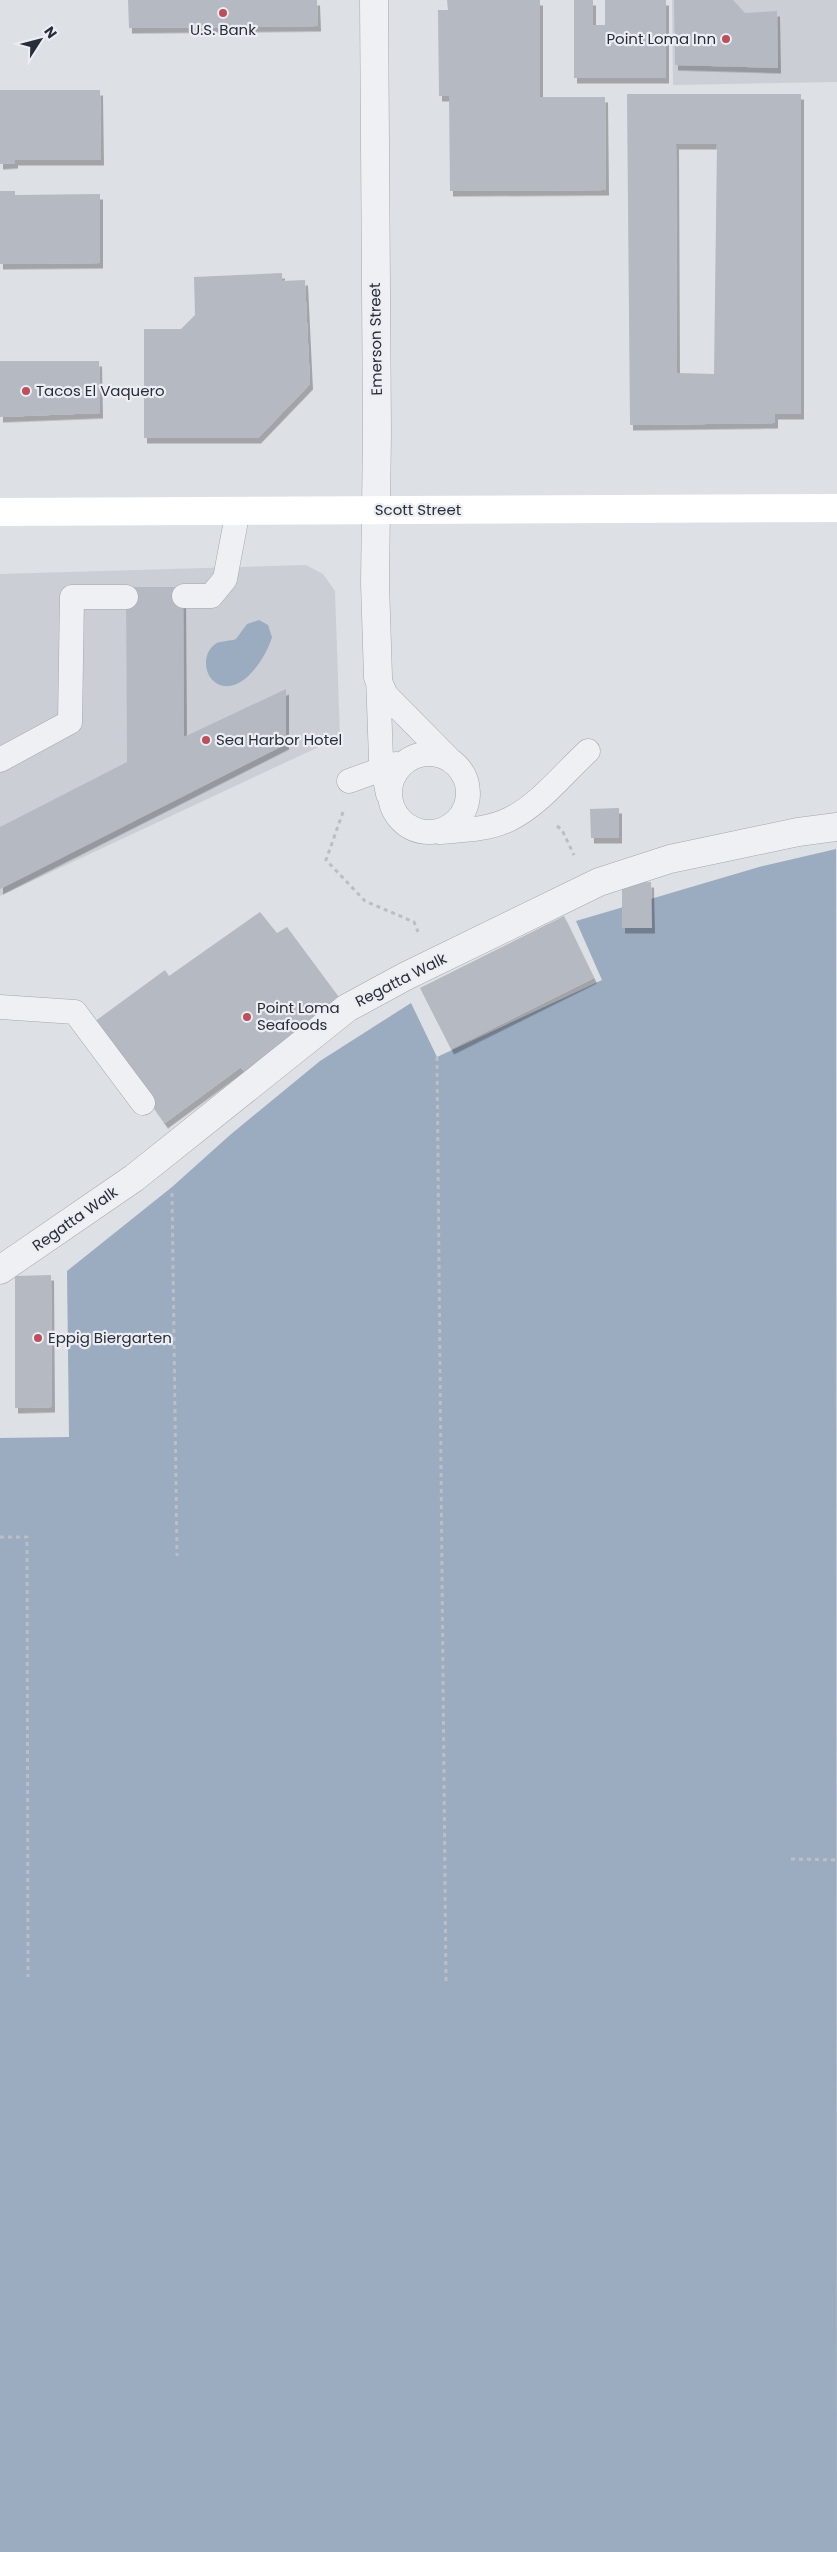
<svg xmlns="http://www.w3.org/2000/svg" width="837" height="2552" font-family="Poppins,sans-serif">
  <style>
    .built { fill: #cbcfd5 }
    .water { fill: #9bacc1 }
    .building { fill: #b5b9c1; fill-rule: evenodd; filter: url(#shadow) }
    .lines { fill: none; stroke-linecap: round; stroke-linejoin: round }
    .lane-casing { stroke: #a3a7ae; stroke-width: 25 }
    .street-casing { stroke: #a3a7ae; stroke-width: 29 }
    .path { stroke: #bbbec3; stroke-width: 3; stroke-dasharray: 4 4; stroke-linecap: butt }
    .lane { stroke: #eff0f4; stroke-width: 24 }
    .street { stroke: #eff0f4; stroke-width: 28 }
    .secondary { stroke: #fff; stroke-width: 28 }
    .poi-dot { fill: #bd4f5c; stroke: #eceef3; stroke-width: 2 }
    .labels { text-anchor: middle; stroke-width: 4.5; stroke-linejoin: round; paint-order: stroke }
    .poi-label { font-size: 15px; fill: #282e39; stroke: #eceef3; text-anchor: start }
    .street-label { font-size: 15px; fill: #282e39; stroke: #eceef3 }
  </style>
  <defs>
    <filter id="shadow"><feDropShadow dx="3" dy="5.5" stdDeviation="0" flood-color="#0004"/></filter>
  </defs>
  <rect width="100%" height="100%" fill="#dde0e5"/>
  <path class="built" d="M672,0H837V82L673,85Z
    M306,565L323,574L335,591L340,737L0,896V574Z"/>
  <path class="water" d="M259,620L268,625L272,637C267,656 241,698 216,683C203,675 202,651 217,643C222,641 230,641 236,639L247,624Z
    M836,849L837,2552H0V1438L69,1437L67,1271L172,1187L230,1135L320,1061L411,1003L437,1057L602,980L576,921L759,867Z"/>
  <path class="building" d="M128,0H317L318,26L129,28Z
    M447,0H540V97H605L606,190L450,191L449,96H439L438,10H448Z
    M574,0H593V25H605V0H666V78H574Z
    M674,0H733L745,13L777,11L778,68L675,65Z
    M0,90H100L101,160H15V163L0,164Z
    M627,94H801V414H775V423L630,425ZM676,144H717L714,374L677,373Z
    M0,191H15V195L100,194V263L0,264Z
    M282,273V281L305,280L310,384L258,438H144V329H181L195,315L194,277Z
    M0,361H99L100,413L0,417Z
    M126,587H183L184,737L286,689V744L0,889V827L127,762Z
    M619,808V838H591L590,809Z
    M651,882L652,928H622V883Z
    M260,912L277,933L287,927L347,1008L252,1084L241,1067L165,1123L94,1022L165,970L169,976Z
    M564,916L594,978L451,1049L420,988Z
    M51,1275L52,1407L15,1408V1276Z"/>
  <g class="lines">
    <defs>
      <path id="lane" d="M184,596H211L225,579L238,510
        M390 793a39 39 0 1 1 78 0a39 39 0 1 1-78 0Z
        M0,760L70,722L72,597H126
        M349,781L396,764
        M388,794L381,759L378,677L386,695L450,760
        M439,832C463,830 488,830 510,819C540,804 564,773 588,751
        M0,1007L75,1012L143,1103"/>
      <path id="street" d="M374,0L377,433L375,583L378,677
        M0,1270L134,1178L347,1008L406,976L599,882L670,859L798,832L837,827"/>
    </defs>
    <use href="#lane" class="lane-casing"/>
    <use href="#street" class="street-casing"/>
    <path class="path" d="M343,812L326,860L365,901L414,922L418,932
      M557,826L562,830L574,855
      M437,1057L446,1984
      M172,1193L177,1556
      M0,1537H27L28,1977
      M791,1859L837,1860"/>
    <use href="#lane" class="lane"/>
    <use href="#street" class="street"/>
    <path class="secondary" d="M0,512L837,508"/>
  </g>
  <g class="poi-dot">
    <circle cx="223" cy="13" r="5"/>
    <circle cx="726" cy="39" r="5"/>
    <circle cx="26" cy="391" r="5"/>
    <circle cx="206" cy="740" r="5"/>
    <circle cx="247" cy="1017" r="5"/>
    <circle cx="38" cy="1338" r="5"/>
  </g>
  <g class="labels">
    <g class="poi-label">
      <text x="223" y="35" text-anchor="middle">U.S. Bank</text>
      <text x="716" y="44" text-anchor="end">Point Loma Inn</text>
      <text x="36" y="396">Tacos El Vaquero</text>
      <text x="216" y="745">Sea Harbor Hotel</text>
      <text x="257" y="1013">Point Loma<tspan x="257" dy="17">Seafoods</tspan></text>
      <text x="48" y="1343">Eppig Biergarten</text>
    </g>
    <g class="street-label">
      <text transform="translate(376 339) rotate(-91)" y="5">Emerson Street</text>
      <text x="418" y="515">Scott Street</text>
      <text transform="translate(401 980) rotate(-27)" y="5">Regatta Walk</text>
      <text transform="translate(75 1219) rotate(-35)" y="5">Regatta Walk</text>
    </g>
  </g>
  <g transform="translate(40 40) rotate(54)" stroke="#eceef3" stroke-width="4" paint-order="stroke">
  <path d="M0-4L9 19L0 12L-9 19Z" fill="#282e39"/>
  <text y="-8" font-size="14" font-weight="bold" text-anchor="middle" fill="#282e39">N</text>
  </g>
</svg>
